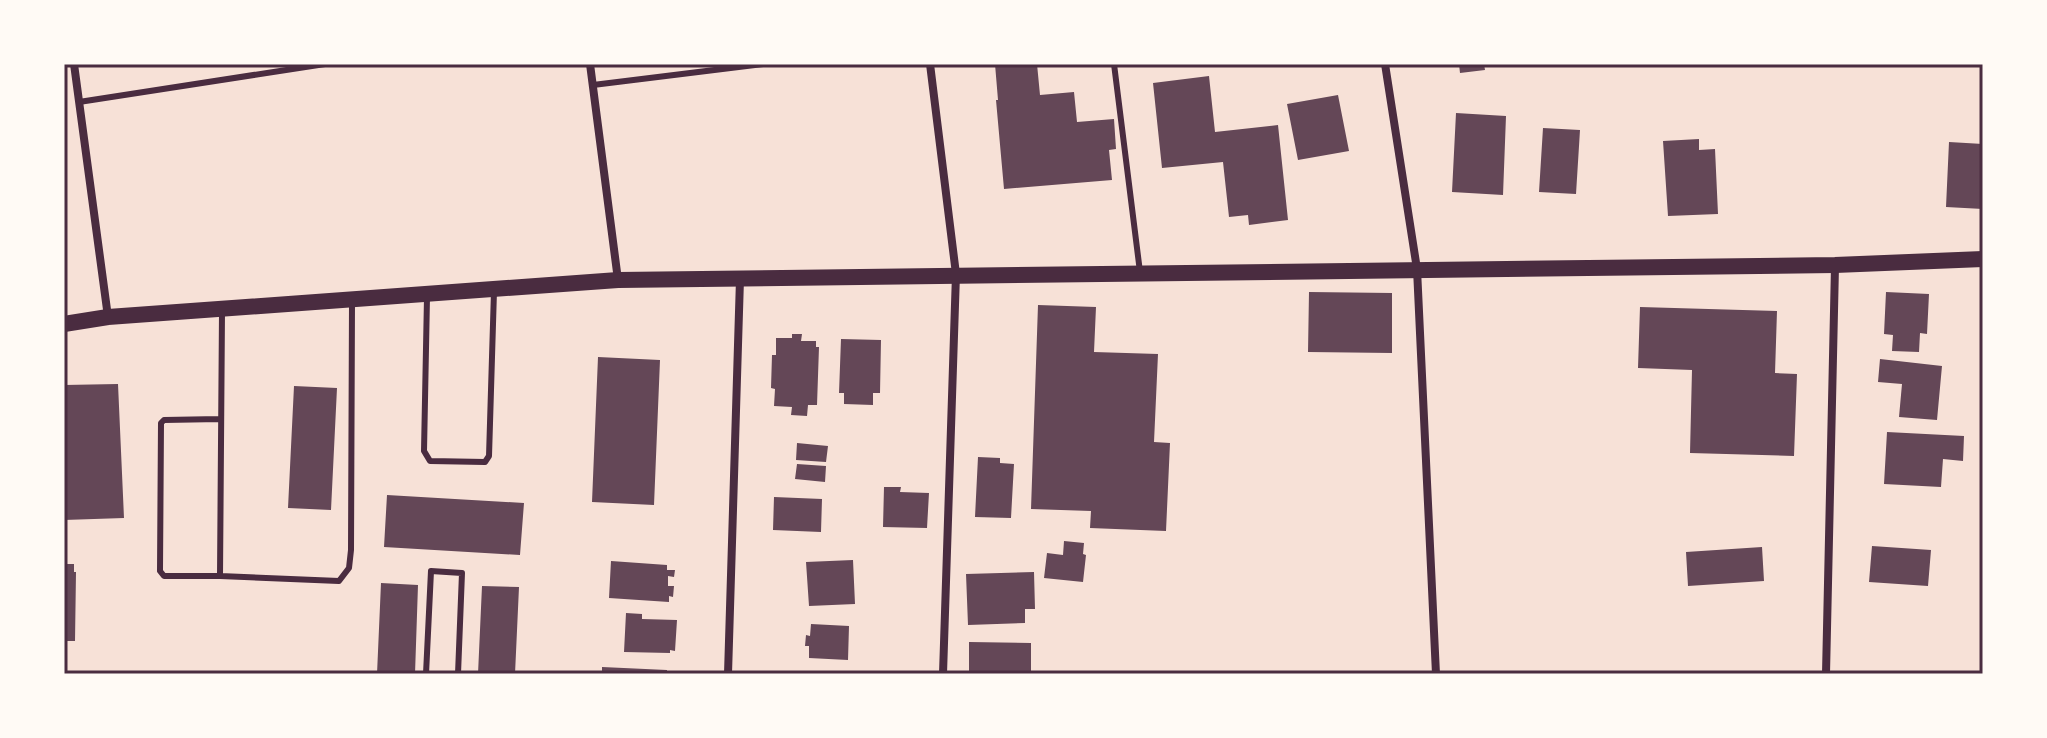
<svg xmlns="http://www.w3.org/2000/svg" width="2047" height="738" font-family="'IBM Plex Serif',serif">
  <style>
    .building { fill: #644757 }
    .lines { fill: none; stroke-linecap: round; stroke-linejoin: round }
    .service { stroke: #4a2c40; stroke-width: 6 }
    .minor { stroke: #4a2c40; stroke-width: 8 }
    .secondary { stroke: #4a2c40; stroke-width: 16 }
    .neatline { fill: none; stroke: #4a2c40; stroke-width: 3 }
  </style>
  <rect width="100%" height="100%" fill="#f7e1d7"/>
  <path class="building" d="M995,64H1037L1040,95L1074,92L1077,122L1114,119L1116,149L1109,150L1112,180L1004,189L996,100H998Z
    M1459,64H1484L1485,70L1460,73Z
    M1209,76L1215,132L1278,125L1288,220L1249,225L1248,215L1229,217L1223,162L1162,168L1153,83Z
    M1338,95L1349,151L1298,160L1287,104Z
    M1456,113L1506,116L1503,195L1452,192Z
    M1543,128L1580,130L1576,194L1539,192Z
    M1699,139V150L1715,149L1718,214L1668,216L1663,141Z
    M1949,142L1983,144V209L1946,207Z
    M1309,292L1392,293V353L1308,352Z
    M1886,292L1929,294L1927,334L1920,333L1919,352L1892,351L1893,335L1884,334Z
    M1038,305L1096,307L1094,352L1158,354L1154,442L1170,443L1166,531L1090,528L1091,511L1031,509Z
    M1640,307L1777,311L1775,373L1797,374L1794,456L1690,453L1692,370L1638,368Z
    M792,334H802L801,341H816V347H819L817,405H808L807,416L791,415L792,407L774,406L775,389L771,388L772,355H776V338H792Z
    M841,339L881,340L880,393H873V405L844,404V393H839Z
    M598,357L660,360L654,505L592,502Z
    M1880,359L1942,366L1937,420L1899,417L1902,384L1878,382Z
    M118,384L124,518L64,520V385Z
    M294,386L337,388L331,510L288,508Z
    M1887,432L1964,436L1963,461L1943,459L1941,487L1884,484Z
    M797,443L828,446L826,462L796,460Z
    M978,457L1000,458V463L1014,464L1011,518L975,517Z
    M797,464L826,466L825,482L795,479Z
    M884,487H901L900,492L929,493L927,528L883,527Z
    M387,495L524,503L520,555L384,547Z
    M774,497L822,499L821,532L773,530Z
    M1064,541L1084,543L1083,554L1086,555L1083,582L1044,578L1047,553L1063,555Z
    M1872,546L1931,550L1928,586L1869,582Z
    M1762,547L1764,581L1688,586L1686,552Z
    M853,560L855,604L809,606L806,562Z
    M611,561L667,565V570H675L674,577L668,576V586H674L673,597L669,596V602L609,598Z
    M64,564H74V572H76L75,641H64Z
    M1034,572L1035,609H1025V623L968,625L966,574Z
    M381,583L418,585L415,674H377Z
    M482,586L519,587L515,674H478Z
    M626,613L642,614V619L677,620L675,651L670,650V653L624,652Z
    M811,624L849,626L848,660L809,658V646H805L806,635L810,636Z
    M969,642L1031,643V674H969Z
    M602,667L667,670V674H602Z"/>
  <g class="lines">
    <path class="service" d="M1114,64L1140,272
      M593,85L763,64
      M79,102L325,64
      M427,297L424,451L430,461L485,462L489,456L494,291
      M222,312L220,576L339,581L349,568L351,550L352,303
      M220,576H164L160,571L161,423L164,420L220,419
      M426,674L431,571L462,573L458,674"/>
    <path class="minor" d="M74,64L108,317
      M590,64L618,280
      M930,64L956,274L943,674
      M1385,64L1417,269L1436,674
      M728,674L740,279
      M1826,674L1835,266"/>
    <path class="secondary" d="M64,324L108,317L618,280L1835,265L1983,259"/>
  </g>
  <rect width="2047" height="738" fill="none" stroke="#fffaf5" stroke-width="132"/>
  <rect x="66" y="66" width="1915" height="606" class="neatline"/>
</svg>
